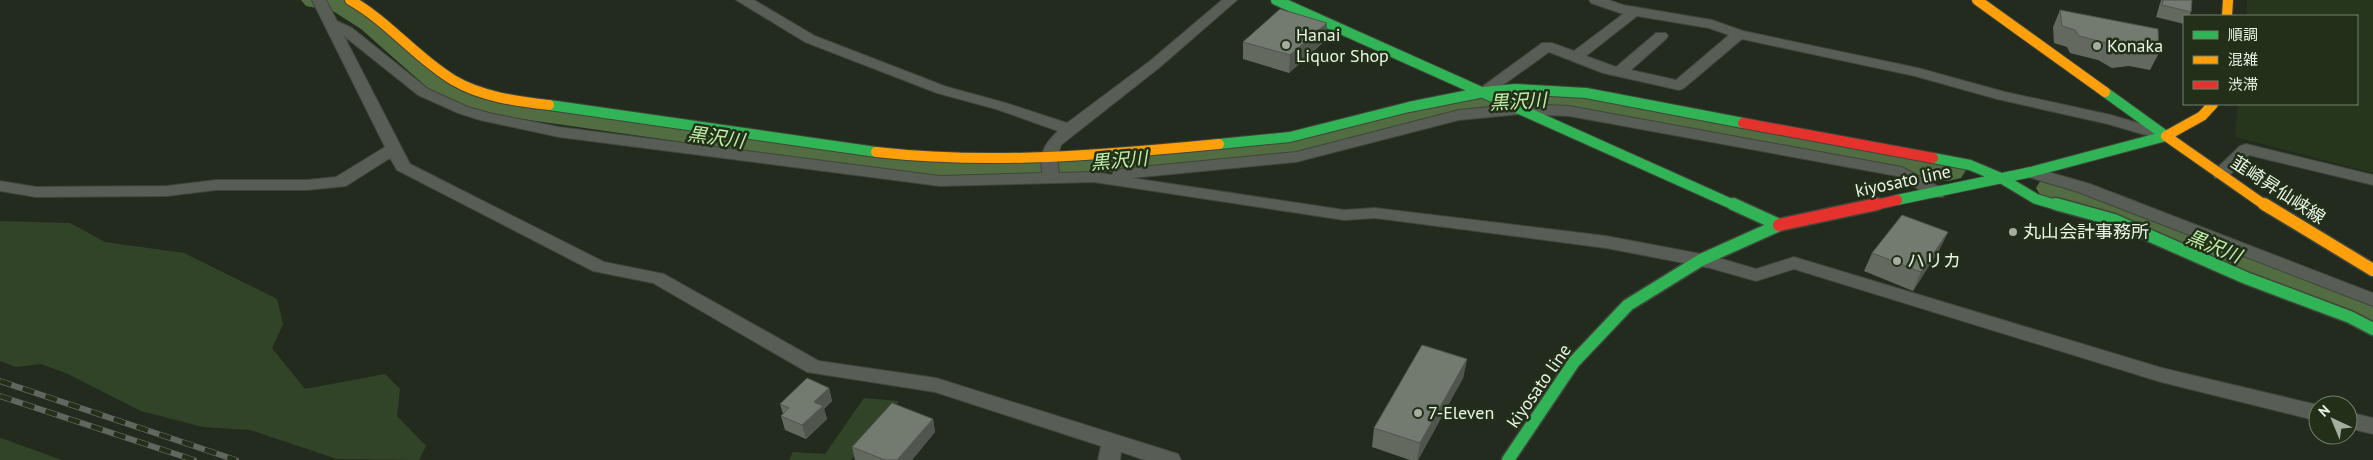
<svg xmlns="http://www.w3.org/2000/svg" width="2373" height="460" font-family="'PT Sans','Noto Sans JP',sans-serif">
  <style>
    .built { fill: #26361c }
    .green { fill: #324427 }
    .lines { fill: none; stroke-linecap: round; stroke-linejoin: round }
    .river { fill: #526d42; fill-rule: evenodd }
    .street-casing { stroke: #40463c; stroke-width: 2 }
    .fast-far1-casing { stroke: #40463c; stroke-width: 12 }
    .fast-casing { stroke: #40463c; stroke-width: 15 }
    .slow-far1-casing { stroke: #40463c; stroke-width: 12 }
    .slow-casing { stroke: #40463c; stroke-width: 15 }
    .jam-far1-casing { stroke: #40463c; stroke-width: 12 }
    .jam-casing { stroke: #40463c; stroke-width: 15 }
    .street { fill: #585d55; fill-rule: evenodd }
    .fast-far1 { stroke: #30b455; stroke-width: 10 }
    .fast { stroke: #30b455; stroke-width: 12 }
    .slow-far1 { stroke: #ff9f0a; stroke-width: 10 }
    .slow { stroke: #ff9f0a; stroke-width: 12 }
    .jam-far1 { stroke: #e5322d; stroke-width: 10 }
    .jam { stroke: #e5322d; stroke-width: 12 }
    .rail-casing { stroke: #61665f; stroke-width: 6 }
    .rail { stroke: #22301a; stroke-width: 4.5; stroke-dasharray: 12; stroke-linecap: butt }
    .wall { fill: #63695f }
    .shaded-wall { fill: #50554e }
    .building { fill: #737a6f; stroke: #50554e }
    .poi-dot { fill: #a4ada0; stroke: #22301a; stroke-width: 2 }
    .labels { text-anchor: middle; stroke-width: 5; stroke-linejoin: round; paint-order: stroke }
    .poi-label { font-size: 18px; fill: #e9f3e5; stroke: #22301a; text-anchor: start }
    .street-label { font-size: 18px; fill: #e9f3e5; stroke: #22301a }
    .water-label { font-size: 19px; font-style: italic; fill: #c1efa8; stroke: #22301a }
  </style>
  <rect width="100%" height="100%" fill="#232b1f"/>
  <path class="built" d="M2247,0H2373V173L2235,137L2238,104H2357V16H2246Z"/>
  <path class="green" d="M0,221L70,223L105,242L184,253L277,299L283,324L272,348L305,389L385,374L400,389L397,416L426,446L419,460L337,459L250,430L203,427L141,411L68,374L41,364L16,367L0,361Z
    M864,398L899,401L851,460H789L793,452L825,454Z
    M0,438H1L62,460H0Z"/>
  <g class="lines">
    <path class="river" d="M301,0H357L383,17L452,76L473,89L503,97L947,158L1029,157L1250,139L1312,131L1464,95L1540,87L1605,95L1948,159L1961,162L1966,170L1961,178L1948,181L1605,115L1540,107L1464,115L1312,151L1250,159L1029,179L947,180L488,114L449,103L430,90L361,29L333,11L306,6Z
      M2054,177L2116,193L2373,295V324L2090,209L2041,196L2036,188L2041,180Z"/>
    <defs>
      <path id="street" d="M312,0H326L337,21L352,28L428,89L468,107L489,113L559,127L940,176L1042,173C1040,153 1043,145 1058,131L996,109L937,93L805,42L736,0H754L815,36L947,87L1006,103L1067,123L1150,61L1222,0H1237L1160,67L1061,145L1057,157L1059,173L1094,172L1112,175L1114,170L1120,169L1296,152L1459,110L1521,104L1569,106L1902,167L1943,189L1945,193L1943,197H1931L1897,176L1569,116L1521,114L1459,120L1296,162L1132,178L1344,210L1375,208L1606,236L1712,256L1756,269L1794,257L2162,368L2318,405V421L2161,382L1794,269L1756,281L1710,268L1606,248L1375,218L1344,220L1094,182L940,186L559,137L480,120L458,113L418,95L344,36L410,164L604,262L664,274L819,361L936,378L1178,454L1181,460H1145L1121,452L1120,460H1098L1101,446L935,392L807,372L653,283L593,271L397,170L390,158L346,186L307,190H216L167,196L36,197L0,191V181L36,187L167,186L216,180H307L336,177L385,147Z
        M1589,0H1609L1623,5L1712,20L1743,31L1918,68L2005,92L2111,115L2165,131L2167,134L2165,137L2159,139L2108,124L1997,99L1915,76L1742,39L1684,88L1679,90L1603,73L1549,52L1489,95H1479L1476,92L1479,89L1542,43H1552L1574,51L1623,14L1591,3ZM1637,16L1709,28L1729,35L1676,80L1631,70L1666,39L1668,36L1666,33H1656L1616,67L1586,56Z
        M2246,144L2373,175V185L2249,155L2227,178H2215L2213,174L2215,170L2240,146Z
        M2031,167L2090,184L2373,293V306L2078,192L2025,176L2023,172L2025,168Z
        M2348,412L2373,418V434L2348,428Z"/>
      <path id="fast-far1" d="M1276,0L1736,206
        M2105,92L2166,136
        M549,105L876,152
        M1219,144L1290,137L1409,107L1484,92L1515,89L1586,93L1743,123
        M1933,158L1970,165L2001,178L2036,199L2060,206
        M1897,200L2031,172L2166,136"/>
      <path id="fast" d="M1733,204L1779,225
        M2056,204L2114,220L2246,278L2350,317L2373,329
        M1508,460L1574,362L1628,305L1701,260L1779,225"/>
      <path id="slow-far1" d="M350,0C389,22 415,57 453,80C482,97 516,101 549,105
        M1977,0L2105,92
        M2227,16L2228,0
        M2213,104L2202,116L2166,136L2266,206
        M876,152C991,165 1104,155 1219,144"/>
      <path id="slow" d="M2264,204L2373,270"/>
      <path id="jam-far1" d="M1743,123L1933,158
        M1871,206L1897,200"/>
      <path id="jam" d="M1779,225L1877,204"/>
    </defs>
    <use href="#street" class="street-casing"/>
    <use href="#fast-far1" class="fast-far1-casing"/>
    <use href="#fast" class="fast-casing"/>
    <use href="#slow-far1" class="slow-far1-casing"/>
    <use href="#slow" class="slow-casing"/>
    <use href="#jam-far1" class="jam-far1-casing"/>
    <use href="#jam" class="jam-casing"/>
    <use href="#street" class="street"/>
    <use href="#fast-far1" class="fast-far1"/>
    <use href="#fast" class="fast"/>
    <use href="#slow-far1" class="slow-far1"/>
    <use href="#slow" class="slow"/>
    <use href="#jam-far1" class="jam-far1"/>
    <use href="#jam" class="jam"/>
    <defs>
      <path id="rail" d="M0,381L236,460
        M0,396L194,460"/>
    </defs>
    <use href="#rail" class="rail-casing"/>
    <use href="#rail" class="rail"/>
  </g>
  <path class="wall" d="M2161,0H2192L2191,12L2189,16H2184V24L2156,17Z
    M2060,10L2159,53L2150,70L2129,66L2112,68L2098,60L2070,53L2067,47L2054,43L2053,27Z
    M1326,40L1289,73L1243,59V42Z
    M1948,232L1939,250L1913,291L1864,271L1872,253Z
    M1467,359L1463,378L1418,460H1410L1372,447L1374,428Z
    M829,388L832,401L824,409L827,419L806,439L785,430L781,416L783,414L780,404Z
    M933,419L935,432L912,460H855L852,447Z"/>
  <path class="shaded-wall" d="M1327,23L1326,40L1289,73L1290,55Z
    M1948,232L1939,250L1913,291L1921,272Z
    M1467,359L1463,378L1418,460H1417L1420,443Z
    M829,388L832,401L824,409L827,419L806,439L802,425L814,402Z
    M933,419L935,432L912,460H897Z"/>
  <path class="building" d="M2163,0H2192L2191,12L2162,5Z
    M1280,9L1327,23L1290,55L1243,42Z
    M2060,10L2158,29L2159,53L2137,49L2121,51L2106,43L2079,36L2075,30L2062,26Z
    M1902,215L1948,232L1921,272L1872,253Z
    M1422,345L1467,359L1420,443L1374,428Z
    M807,378L829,388L814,402L823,406L802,425L781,416L789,408L780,404Z
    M892,403L933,419L897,460H885L852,447Z"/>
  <g class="poi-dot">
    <circle cx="1286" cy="45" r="5"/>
    <circle cx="2097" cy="46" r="5"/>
    <circle cx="2013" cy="232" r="5"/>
    <circle cx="1897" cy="261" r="5"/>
    <circle cx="1418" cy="413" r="5"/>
  </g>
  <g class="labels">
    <g class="poi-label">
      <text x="1296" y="41">Hanai<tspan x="1296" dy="21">Liquor Shop</tspan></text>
      <text x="2107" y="52">Konaka</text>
      <text x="2023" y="238">丸山会計事務所</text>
      <text x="1907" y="267">ハリカ</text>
      <text x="1428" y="419">7-Eleven</text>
    </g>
    <g class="street-label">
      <text transform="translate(1903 181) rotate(-12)" y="6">kiyosato line</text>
      <text transform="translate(2278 190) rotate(33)" y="6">韮崎昇仙峡線</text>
      <text transform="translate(1539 386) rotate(-55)" y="6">kiyosato line</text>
    </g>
    <g class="water-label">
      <text transform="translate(1518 101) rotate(-3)" y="7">黒沢川</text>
      <text transform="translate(716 137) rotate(8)" y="7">黒沢川</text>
      <text transform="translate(1119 160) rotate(-5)" y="7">黒沢川</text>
      <text transform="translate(2214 246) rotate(22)" y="7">黒沢川</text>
    </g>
  </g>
  <rect x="2183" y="15" width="175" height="90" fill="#22301a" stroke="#727e6b"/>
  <rect x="2193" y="31" width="25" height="8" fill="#30b455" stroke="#727e6b"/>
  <text x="2228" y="40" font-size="15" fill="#e9f3e5">順調</text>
  <rect x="2193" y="56" width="25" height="8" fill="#ff9f0a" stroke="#727e6b"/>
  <text x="2228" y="65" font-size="15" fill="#e9f3e5">混雑</text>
  <rect x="2193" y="81" width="25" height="8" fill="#e5322d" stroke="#727e6b"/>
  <text x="2228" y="90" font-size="15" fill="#e9f3e5">渋滞</text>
  <g transform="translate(2333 420) rotate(316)"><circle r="24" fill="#22301a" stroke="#727e6b"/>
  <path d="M0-4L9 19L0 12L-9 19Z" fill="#a4ada0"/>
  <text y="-8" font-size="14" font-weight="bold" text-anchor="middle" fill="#e9f3e5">N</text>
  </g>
</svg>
